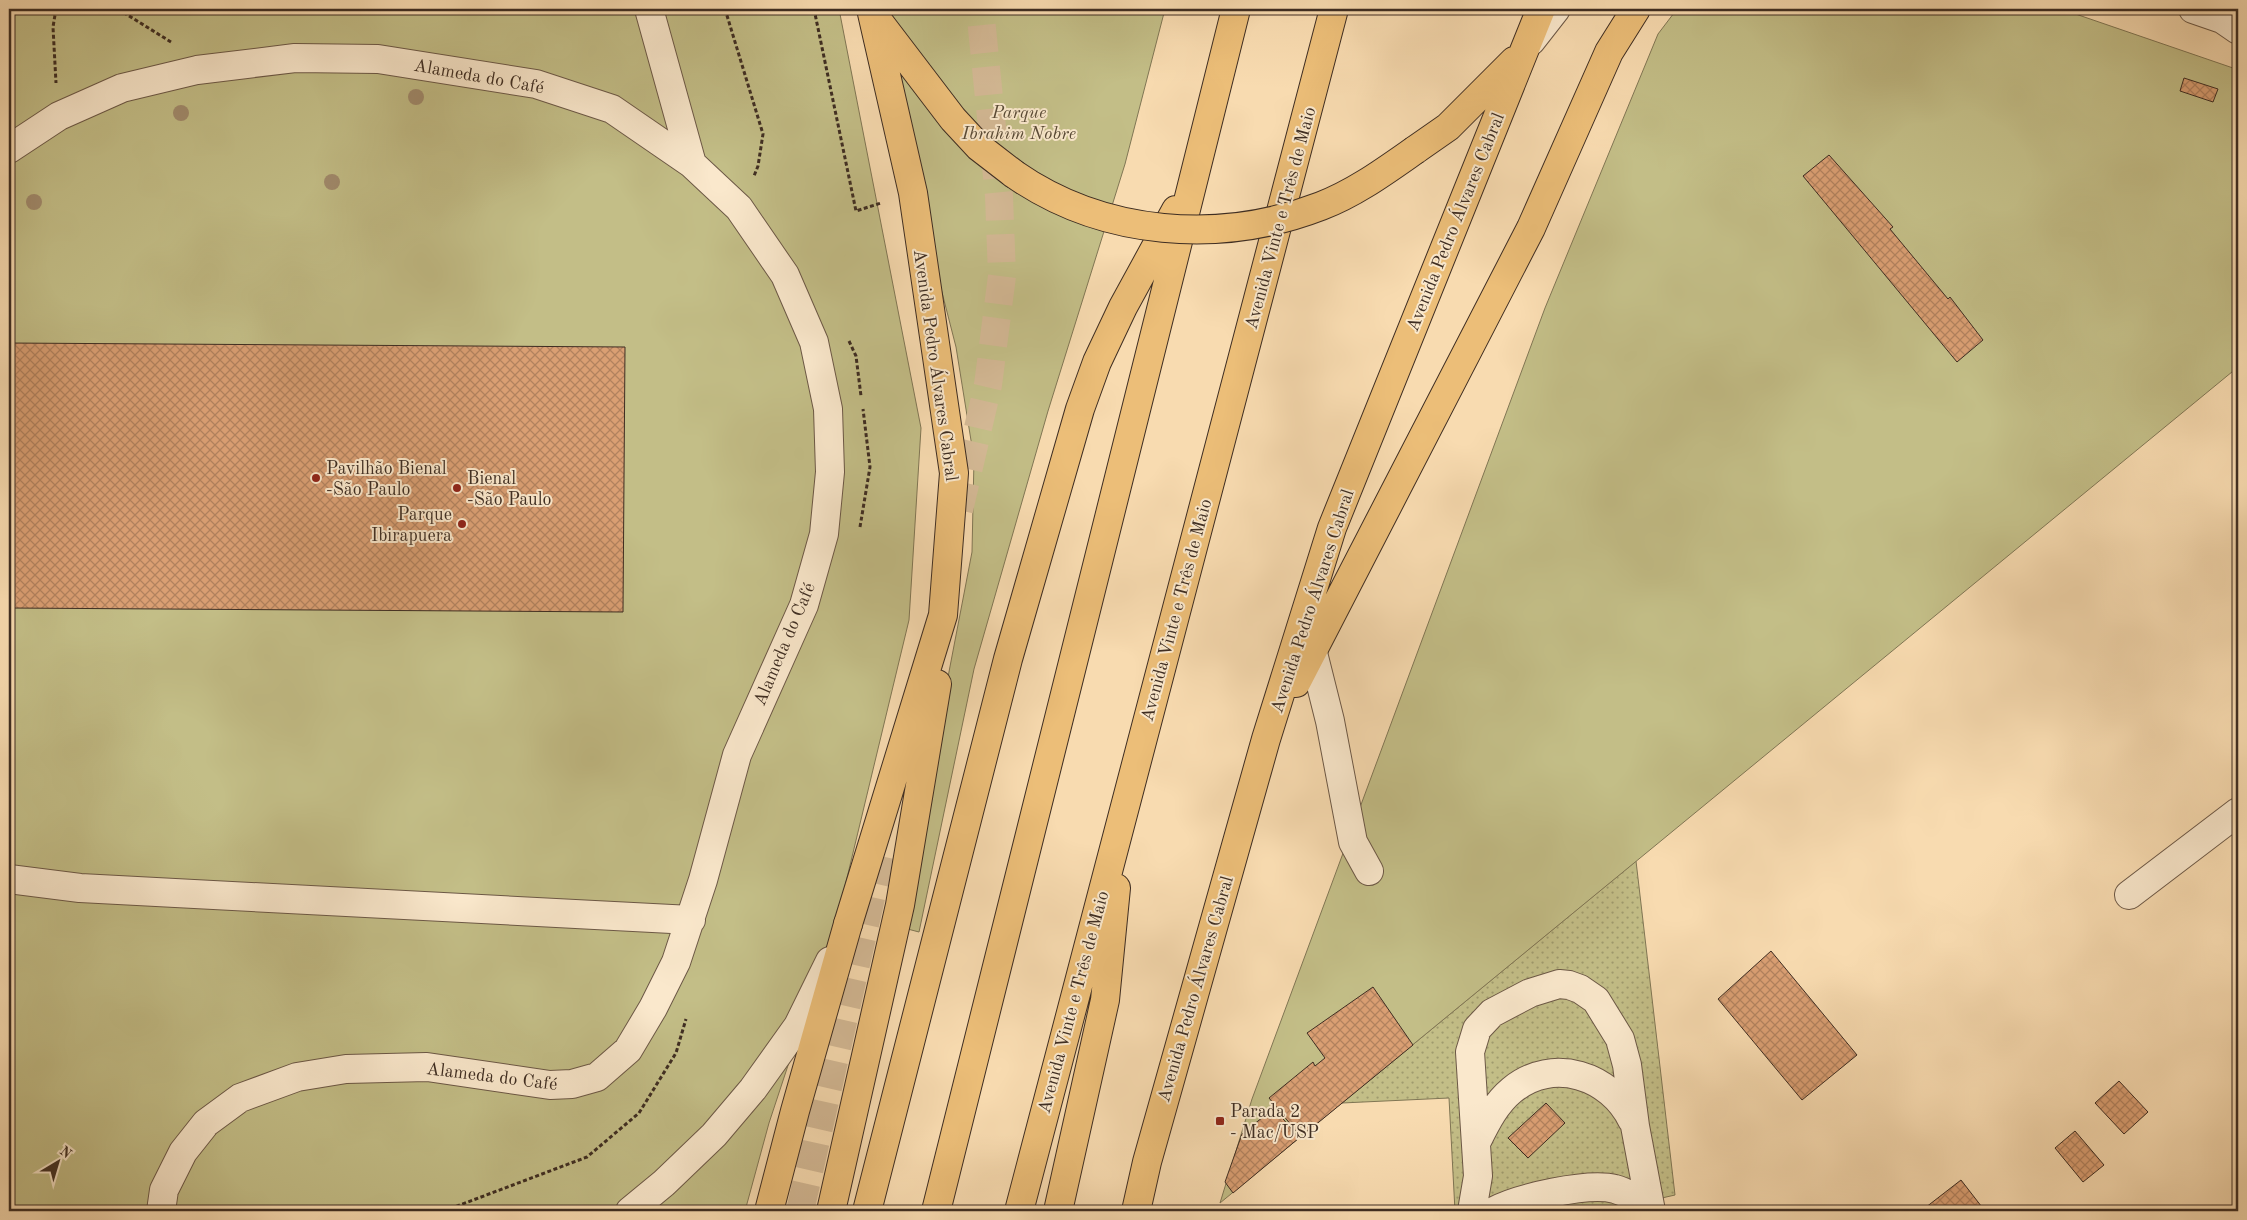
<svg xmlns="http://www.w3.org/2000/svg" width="2247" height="1220" font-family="'Old Standard TT',serif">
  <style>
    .grass { fill: url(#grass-dots); stroke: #807654 }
    .park { fill: #c3be87; stroke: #807654 }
    .building { fill: url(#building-cross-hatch); stroke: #3e2d22 }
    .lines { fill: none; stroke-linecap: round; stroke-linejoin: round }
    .highway-tunnel { stroke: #d3b894; stroke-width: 28; stroke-dasharray: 28 14; stroke-linecap: butt }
    .minor-casing { stroke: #6c5846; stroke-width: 30 }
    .major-casing { stroke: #3e2d22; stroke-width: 30 }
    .highway-casing { stroke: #3e2d22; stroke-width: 30 }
    .path { stroke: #3e2d22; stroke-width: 3; stroke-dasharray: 4 2.5; stroke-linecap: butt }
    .minor { stroke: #fae8cc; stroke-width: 28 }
    .major { stroke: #ecbe78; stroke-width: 28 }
    .highway { stroke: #ecbe78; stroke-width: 28 }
    .major-bridge-casing { stroke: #3e2d22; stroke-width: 30; stroke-linecap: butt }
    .major-bridge { stroke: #ecbe78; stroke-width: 28 }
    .tree { fill: #a18b6d }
    .poi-dot { fill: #8f2418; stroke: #fae8cc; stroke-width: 2 }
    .labels { text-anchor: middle; stroke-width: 4; stroke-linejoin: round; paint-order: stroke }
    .street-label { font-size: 18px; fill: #3e2d22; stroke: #fae8cc }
    .park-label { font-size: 18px; font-style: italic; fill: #594a36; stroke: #fae8cc }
    .poi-label { font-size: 18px; fill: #3e2d22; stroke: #fae8cc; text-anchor: start }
  </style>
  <defs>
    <pattern id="grass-dots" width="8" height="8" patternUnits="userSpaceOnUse" patternTransform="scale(1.25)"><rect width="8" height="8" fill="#c3be87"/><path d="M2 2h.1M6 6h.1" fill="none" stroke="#a09b6e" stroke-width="1.8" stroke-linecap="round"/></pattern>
    <pattern id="building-cross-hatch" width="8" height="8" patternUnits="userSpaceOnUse" patternTransform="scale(1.25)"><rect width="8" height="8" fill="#da9f73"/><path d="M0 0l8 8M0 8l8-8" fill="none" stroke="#b2825e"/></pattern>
  </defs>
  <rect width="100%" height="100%" fill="#f8dbb0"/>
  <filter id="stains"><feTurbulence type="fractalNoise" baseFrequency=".004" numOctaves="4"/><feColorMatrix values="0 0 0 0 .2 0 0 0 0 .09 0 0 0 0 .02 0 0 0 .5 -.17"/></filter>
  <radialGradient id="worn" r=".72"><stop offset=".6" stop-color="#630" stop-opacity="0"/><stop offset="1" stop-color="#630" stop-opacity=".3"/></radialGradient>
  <path class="grass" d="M1636,861L1675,1195L1605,1211H1455L1449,1098L1342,1103Z"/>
  <path class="park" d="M9,9H839L921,428L909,620L839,911L769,1123L745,1211H9Z
    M877,9H1165L1125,164L1048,411L974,669L919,932L900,927L972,552L974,459L956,347L924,222Z
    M1677,9H2061L2233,68L2238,74V367L1220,1203L1252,1099L1545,308L1658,34Z"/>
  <path class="building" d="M2184,78L2218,89L2213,102L2180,91Z
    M1829,155L1893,227L1890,229L1948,299L1950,297L1983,340L1957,362L1803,176Z
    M9,343L625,347L623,612L9,608Z
    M1771,951L1857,1055L1802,1100L1718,999Z
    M1373,987L1413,1045L1308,1131L1303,1125L1296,1131L1269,1098L1313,1062L1315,1066L1325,1058L1307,1033Z
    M2119,1081L2148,1112L2124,1134L2095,1103Z
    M1546,1103L1565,1123L1528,1158L1508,1138Z
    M1274,1108L1299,1138L1233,1193L1225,1182L1242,1134Z
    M2075,1131L2104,1165L2083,1182L2055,1148Z
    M1961,1180L1985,1211H1921Z"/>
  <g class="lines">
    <path class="highway-tunnel" d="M959,510L988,385L1002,276L999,196L980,9
      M800,1211L881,854"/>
    <defs>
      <path id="minor" d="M649,9L692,164
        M2193,9L2222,19L2238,30
        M1531,41L1556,9
        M9,149L59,116L122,88L197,70L295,58L378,59L536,84L612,109L692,164L739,208L785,275L814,342L828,409L830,472L824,534L804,605L737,755L703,880L676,962L653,1008L628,1050L597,1077L572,1084L550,1085L427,1067L346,1069L297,1077L240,1098L206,1123L183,1152L164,1190L161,1211
        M1313,653L1330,721L1353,842L1369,871
        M9,879L80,888L691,920
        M2129,895L2238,812
        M1476,1143C1486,1123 1495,1104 1512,1090C1553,1056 1611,1076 1632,1120
        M630,1211L664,1183L714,1135L753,1089L798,1026L830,961
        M1472,1211L1478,1176L1470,1052L1477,1029L1492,1013L1530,993L1559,984L1569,985L1580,989L1596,1000L1620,1039L1627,1065L1635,1126L1651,1211
        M1494,1211C1518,1198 1588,1182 1615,1189C1628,1192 1639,1202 1647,1211"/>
      <path id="major" d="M876,18L953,119L979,147L1014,174
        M1415,150L1448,127L1514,61
        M1296,683L1531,228L1609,52L1636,9
        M848,924L943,615L954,473L913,193L871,9
        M831,1211L900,905L937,684
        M1136,1211L1147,1162L1266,739L1332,528L1541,9"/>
      <path id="highway" d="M769,1211L795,1111L848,924
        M867,1211L1008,659L1080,409L1097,362L1123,307L1176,210
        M936,1211L1236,9
        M1019,1211L1334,9
        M1058,1211L1105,1000L1116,888"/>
    </defs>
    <use href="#minor" class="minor-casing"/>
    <use href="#major" class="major-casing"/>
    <use href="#highway" class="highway-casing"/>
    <path class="path" d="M56,9L53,27L56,83
      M118,9L171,42
      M725,9L763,134L758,166L754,176
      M814,9L856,211L881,203
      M849,341L856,356L861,396
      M860,527L870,467L863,409
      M444,1211L587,1157L639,1113L676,1053L686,1019"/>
    <use href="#minor" class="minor"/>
    <use href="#major" class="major"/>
    <use href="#highway" class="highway"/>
    <defs>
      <path id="major-bridge" d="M1014,174C1103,236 1220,245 1321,206C1355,193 1385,171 1415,150"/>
    </defs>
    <use href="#major-bridge" class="major-bridge-casing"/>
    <use href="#major-bridge" class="major-bridge"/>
  </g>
  <g class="tree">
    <circle cx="416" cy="97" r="8"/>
    <circle cx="181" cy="113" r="8"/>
    <circle cx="332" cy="182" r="8"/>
    <circle cx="34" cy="202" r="8"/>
  </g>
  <g class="poi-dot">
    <circle cx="316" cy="478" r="5"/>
    <circle cx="457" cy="488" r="5"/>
    <circle cx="462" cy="524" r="5"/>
    <rect x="1215" y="1116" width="10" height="10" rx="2.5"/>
  </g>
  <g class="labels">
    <g class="street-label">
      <text transform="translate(479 76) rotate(10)" y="6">Alameda do Café</text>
      <text transform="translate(1280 218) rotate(-75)" y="6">Avenida Vinte e Três de Maio</text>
      <text transform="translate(1455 222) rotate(-68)" y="6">Avenida Pedro Álvares Cabral</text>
      <text transform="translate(936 365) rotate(82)" y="6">Avenida Pedro Álvares Cabral</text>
      <text transform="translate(1312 601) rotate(-72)" y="6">Avenida Pedro Álvares Cabral</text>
      <text transform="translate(1176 610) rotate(-75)" y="6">Avenida Vinte e Três de Maio</text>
      <text transform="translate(784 644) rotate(-67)" y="6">Alameda do Café</text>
      <text transform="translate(1195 989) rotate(-74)" y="6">Avenida Pedro Álvares Cabral</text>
      <text transform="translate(1073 1002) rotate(-75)" y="6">Avenida Vinte e Três de Maio</text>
      <text transform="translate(492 1076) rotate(7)" y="6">Alameda do Café</text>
    </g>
    <g class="park-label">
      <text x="1019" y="118">Parque<tspan x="1019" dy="21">Ibrahim Nobre</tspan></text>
    </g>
    <g class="poi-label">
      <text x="326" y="474">Pavilhão Bienal<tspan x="326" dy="21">-São Paulo</tspan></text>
      <text x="467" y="484">Bienal<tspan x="467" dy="21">-São Paulo</tspan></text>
      <text x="452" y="520" text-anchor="end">Parque<tspan x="452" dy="21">Ibirapuera</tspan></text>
      <text x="1230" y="1117">Parada 2<tspan x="1230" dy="21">- Mac/USP</tspan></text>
    </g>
  </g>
  <rect width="2247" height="1220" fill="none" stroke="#f8dbb0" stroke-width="30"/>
  <rect x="10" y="10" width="2227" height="1200" fill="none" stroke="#3e2d22" stroke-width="2.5"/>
  <rect x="15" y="15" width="2217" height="1190" fill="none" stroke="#3e2d22"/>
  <g transform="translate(58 1162) rotate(38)" stroke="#fae8cc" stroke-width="4" paint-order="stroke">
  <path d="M0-4L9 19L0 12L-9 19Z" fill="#3e2d22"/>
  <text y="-8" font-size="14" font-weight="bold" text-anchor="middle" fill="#3e2d22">N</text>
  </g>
  <rect width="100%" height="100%" filter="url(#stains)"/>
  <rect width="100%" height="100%" fill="url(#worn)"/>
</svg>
